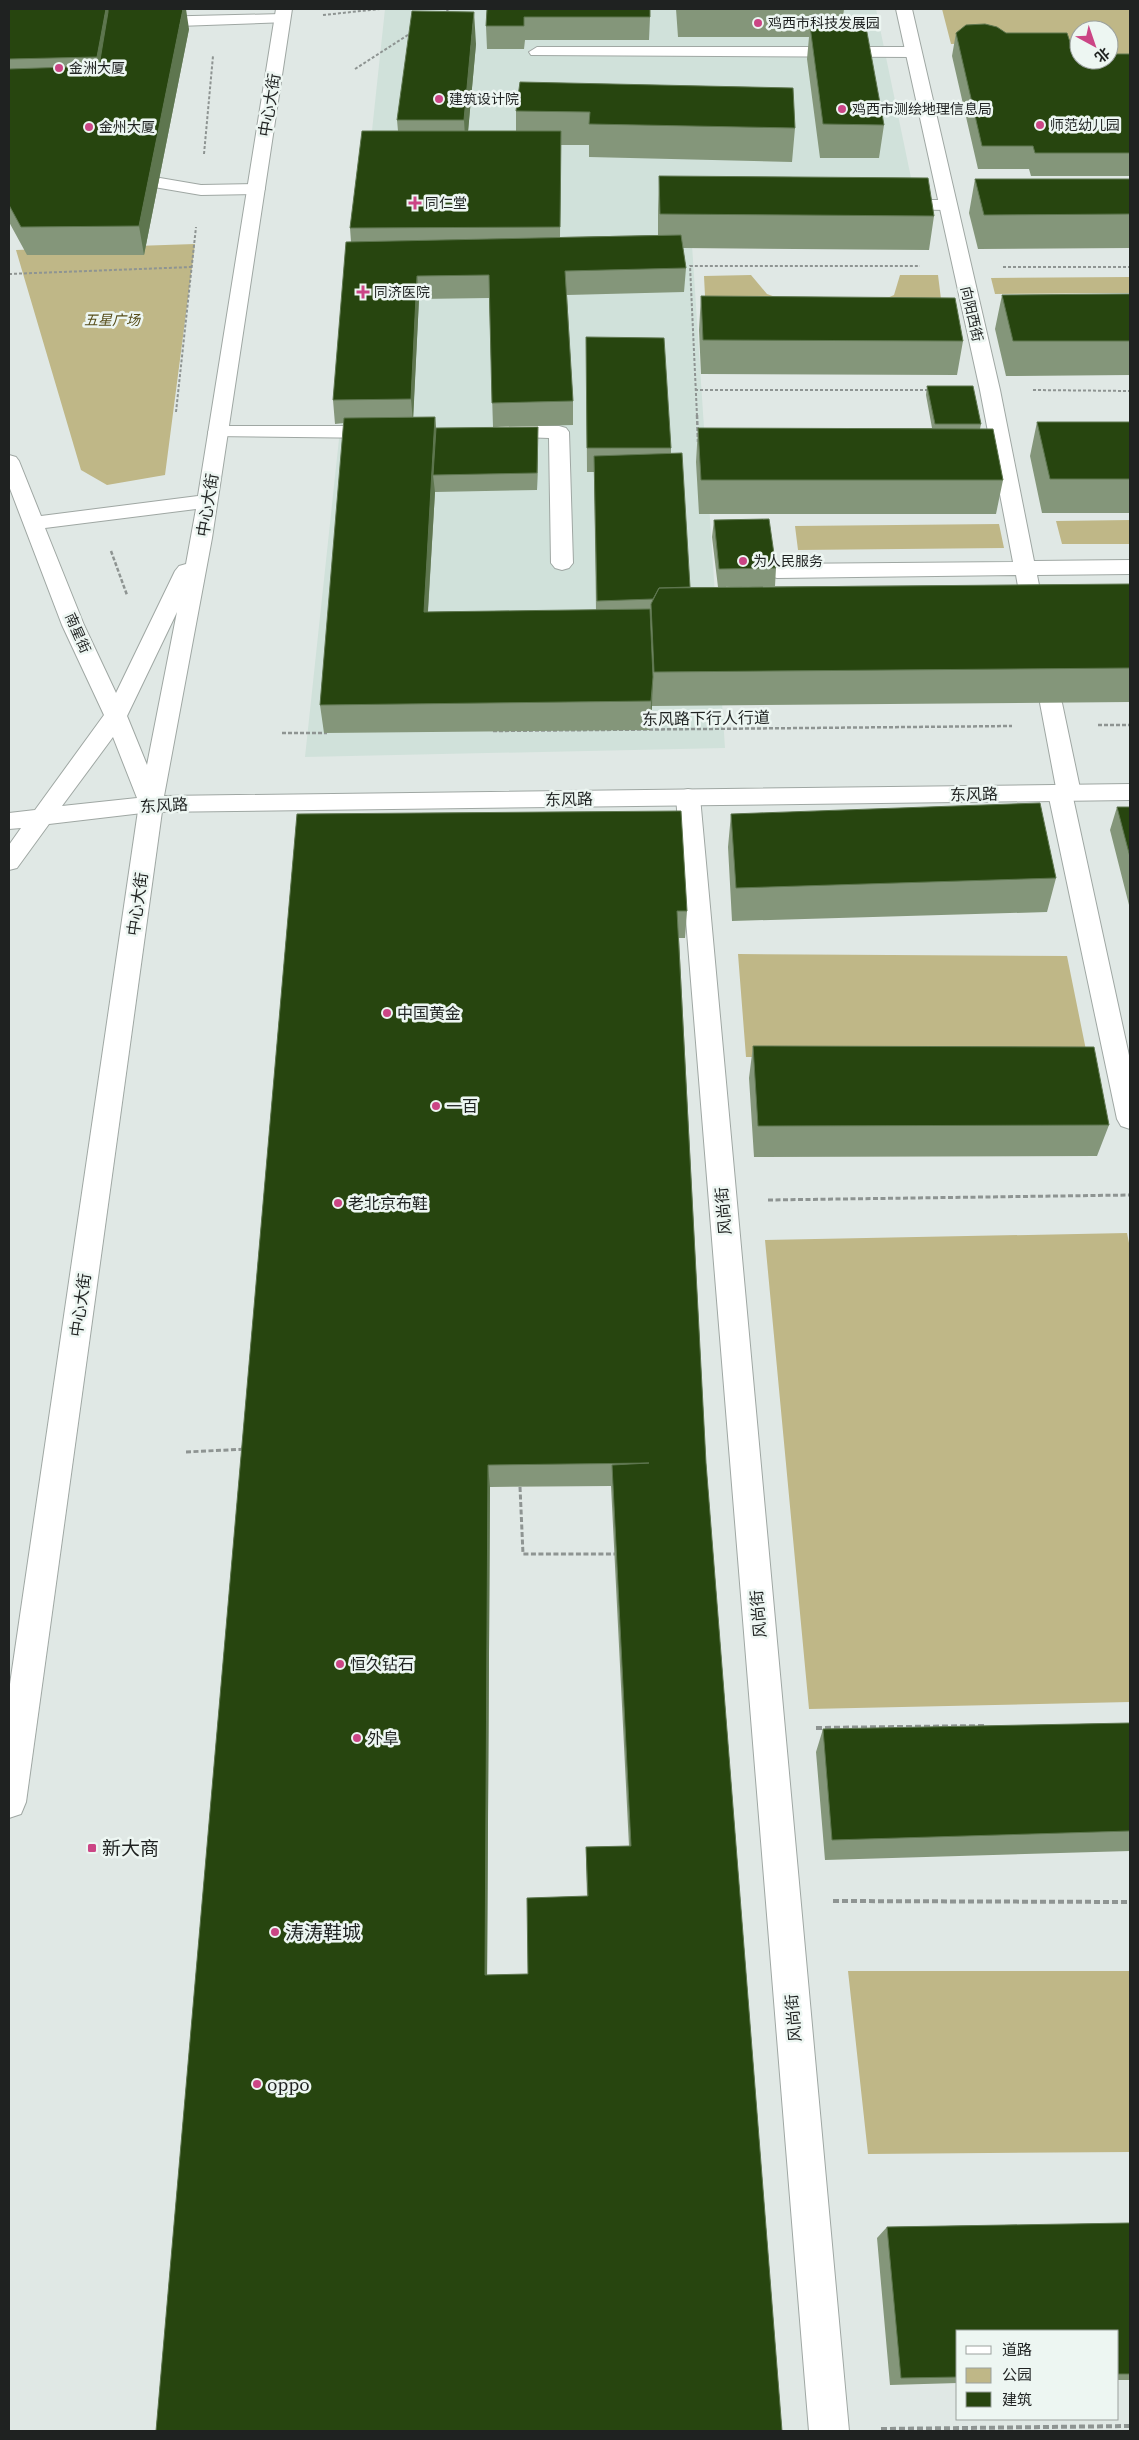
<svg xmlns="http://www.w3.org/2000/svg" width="1139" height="2440" font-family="'Source Serif 4','Noto Sans SC',serif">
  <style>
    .built { fill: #d0e1da }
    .green { fill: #bfb787; fill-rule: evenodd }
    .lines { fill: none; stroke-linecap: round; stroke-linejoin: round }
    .service-casing { stroke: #9fa7a3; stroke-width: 2 }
    .minor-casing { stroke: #9fa7a3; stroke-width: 2 }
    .tertiary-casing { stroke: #9fa7a3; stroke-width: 2 }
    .secondary-casing { stroke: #9fa7a3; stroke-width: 2 }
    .path-far3 { stroke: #8e9492; stroke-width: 2; stroke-dasharray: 3 2; stroke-linecap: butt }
    .path-far2 { stroke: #8e9492; stroke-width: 2.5; stroke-dasharray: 4 2; stroke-linecap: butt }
    .path-far1 { stroke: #8e9492; stroke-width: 3; stroke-dasharray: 5 2.5; stroke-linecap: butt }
    .path { stroke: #8e9492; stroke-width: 4; stroke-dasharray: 6 3; stroke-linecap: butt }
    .service { fill: #fff; fill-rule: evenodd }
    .minor { fill: #fff; fill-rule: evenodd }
    .tertiary { fill: #fff; fill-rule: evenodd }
    .secondary { fill: #fff; fill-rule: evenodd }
    .wall { fill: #84967a; fill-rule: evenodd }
    .shaded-wall { fill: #5e764f }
    .building { fill: #27450f; stroke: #5e764f; fill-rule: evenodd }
    .poi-dot { fill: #cb4585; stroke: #edf6f2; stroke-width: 2 }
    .labels { text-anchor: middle; stroke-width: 5; stroke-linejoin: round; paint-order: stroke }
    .far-poi-label { font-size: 14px; fill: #1f2221; stroke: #edf6f2; text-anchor: start }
    .far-street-label { font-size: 14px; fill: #1f2221; stroke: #edf6f2 }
    .far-park-label { font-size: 14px; font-style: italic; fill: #574e1b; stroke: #edf6f2 }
    .street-label { font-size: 16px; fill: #1f2221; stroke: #edf6f2 }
    .poi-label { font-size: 16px; fill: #1f2221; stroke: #edf6f2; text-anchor: start }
    .near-poi-label { font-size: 19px; fill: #1f2221; stroke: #edf6f2; text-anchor: start }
  </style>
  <rect width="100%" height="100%" fill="#e0e8e5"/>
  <path class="built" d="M385,9H876L915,197L689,199L725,748L305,757Z"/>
  <path class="green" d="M942,9H1130V77L983,43L951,44ZM1079,30H1109V60H1079Z
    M195,244L165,475L107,485L81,470L16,250Z
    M751,275L767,294L815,311L706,316L704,276Z
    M900,275H938L943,315H849L894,295Z
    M1130,277V293L995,294L991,278Z
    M1130,520V544H1062L1056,521Z
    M999,524L1004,548L798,550L795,526Z
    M738,954L1067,956L1087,1055L746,1057Z
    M1127,1233L1130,1248V1702L809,1709L765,1240Z
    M848,1971H1130V2152L868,2154Z"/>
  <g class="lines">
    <defs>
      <path id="service" d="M282,14L290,19L288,22L150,27L142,22L150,17Z
        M537,47H913L921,52L913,57L531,55L529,52Z
        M160,178L201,185L256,184L262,185L265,189L262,193L256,194L201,195L154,187L151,183L154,179Z
        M894,200H948L954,201L957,205L954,209L948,210L888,209L885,205L888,201Z
        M218,426H379L386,428L389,432L386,436L379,438L211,436L208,432L211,428Z
        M500,426H559L566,428L569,432L573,563L569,568L562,570L555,568L551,563L549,438L493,436L490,432L493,428Z
        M1060,785L1068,787L1072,793L1130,1060V1129L1121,1126L1117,1119L1048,793L1052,787Z"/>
      <path id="minor" d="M896,9H912L1000,390L1034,561L1130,560V574L1037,575L1046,620L1043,625L1035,627L1027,625L1024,620L1016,575L777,578L770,576L766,571L770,566L777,564L1013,562L980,390Z
        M1051,696L1059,698L1062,703L1081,793L1077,799L1069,801L1061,799L1057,793L1040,703L1043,698Z
        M688,789L696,791L700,797L849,2431H809L676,797L680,791Z"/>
      <path id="tertiary" d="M276,9H292L212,538L164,796L1130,784V800L151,812L49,824L17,868L9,870V845L21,828L9,829V813L35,810L104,715L62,625L9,486V455L16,457L19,461L41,516L198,496ZM196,509L186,564L179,566L175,571L116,693L84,625L45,528ZM177,612L147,765L127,716ZM113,737L137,798L62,806Z"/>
      <path id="secondary" d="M151,796L159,798L163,804L26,1802L21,1814L9,1818V1691L139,804L143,798Z"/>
    </defs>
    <use href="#service" class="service-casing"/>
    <use href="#minor" class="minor-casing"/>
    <use href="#tertiary" class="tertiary-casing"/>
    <use href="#secondary" class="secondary-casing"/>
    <path class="path-far3" d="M442,13L449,9
      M323,15L380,9
      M355,69L411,33
      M204,154L213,56
      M1003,267H1130
      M9,274L192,267
      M695,390H930
      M1033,390L1130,391
      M176,412L196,227
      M697,416L690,266H920"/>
    <path class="path-far2" d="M697,415L698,442
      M111,551L127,595
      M1098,725H1130
      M493,731L1012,726
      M282,733H327"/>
    <path class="path-far1" d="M768,1200L1130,1195
      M186,1452L246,1449
      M520,1487L523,1554H617"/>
    <path class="path" d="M816,1728L987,1726
      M833,1901L1130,1902
      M881,2429L1130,2426"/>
    <use href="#service" class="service"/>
    <use href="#minor" class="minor"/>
    <use href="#tertiary" class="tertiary"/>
    <use href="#secondary" class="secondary"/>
  </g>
  <path class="wall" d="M9,9L189,29L144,255H27L9,222Z
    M487,9L650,17L649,40H525L524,49H487L486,26Z
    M676,9H844L842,26L884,125L879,158H820L807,59L809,37H678Z
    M956,33H1006L1074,54H1130V176H1031L1029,169H978L952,56Z
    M476,44L468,131H516V111L520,82L795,128L792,162L589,157V145H561L560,237L658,235V210L659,176L934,216L929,250L683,248L686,268L684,292L567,295L573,401V425L493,427L489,298L419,299L413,417H435L436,428L538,444L537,490L435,492L428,612L596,610L594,472H587L586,337L671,448V453L690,587L1130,584V702L652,706L650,730L324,733L320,705L344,423L335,424L333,400L351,242L350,228L398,131L397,120Z
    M975,179H1130V248L978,249L969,213Z
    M1130,294V375L1006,376L995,329L1002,295Z
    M701,296L963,341L957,375L701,374L699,330Z
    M927,386L981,424L980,429L1003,480L996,514H699L696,462L698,428H932L926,395Z
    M1037,422H1130V513H1042L1030,456Z
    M714,520L776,568L775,586L718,587L712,537Z
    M1117,807H1130V905H1129L1110,830Z
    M297,814L687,911L685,938H679L706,1463L782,2431H156ZM611,1486L629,1846L586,1847V1864L587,1896L528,1974L487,1975L490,1487Z
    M731,814L1056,878L1047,912L732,921L728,847Z
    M753,1046L1109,1125L1097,1156L754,1157L749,1078Z
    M1130,1723V1851L825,1860L816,1752L823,1729Z
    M1130,2223V2380H1118V2331H958V2383L890,2385L877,2238L887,2227Z"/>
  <path class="shaded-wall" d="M106,9H108L113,39L104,94L97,57Z
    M183,9H186L189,29L144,255L139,226Z
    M474,12L476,44L466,154L464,120Z
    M417,276L419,299L413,422L411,399Z
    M435,417L437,446L433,475L435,492L426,641L424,612Z
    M538,427V444L537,490V473Z
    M653,677L652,706L650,730L651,701Z
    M488,1465L490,1487L487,1990L485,1975Z"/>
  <path class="building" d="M9,9H106L97,57L9,59Z
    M108,9H183L139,226L21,227L9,205V69L99,66L108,12Z
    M487,9H650V17H524V26H486Z
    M412,11L474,12L464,120H397Z
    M985,24L997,27L1006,33H1067L1074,54H1079V60H1109V54H1130V153H1035L1033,146H982L956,33L966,25Z
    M810,26L866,27L884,125L823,124Z
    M520,82L793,88L795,128L589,124L590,112L516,111Z
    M362,131H561L560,227L350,228Z
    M659,176L928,178L934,216L660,214Z
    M975,179H1130V214L984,215Z
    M681,235L686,268L565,271L573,401L492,403L489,275L417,276L411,399L333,400L346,242Z
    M1130,294V341H1013L1002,295Z
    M701,296L955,298L963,341L703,340Z
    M586,337L664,338L671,448H587Z
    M927,386H973L981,424H935Z
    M435,417L424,612L650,609L653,677L651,701L320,705L344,418Z
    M1037,422H1130V479H1050Z
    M538,427L537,473L433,475L436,428Z
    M698,428L993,429L1003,480H701Z
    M682,453L690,587L659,588L653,599L597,601L594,456Z
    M769,519L776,568L719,569L714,520Z
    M1130,584V668L654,672L651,604L659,588Z
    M1040,803L1056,878L736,888L731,814Z
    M1117,807H1130V857Z
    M681,811L687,911H677L706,1463L782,2431H156L297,814ZM649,1463L612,1465L631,1846L586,1847L588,1896L527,1898L528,1974L485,1975L488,1465Z
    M753,1046L1094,1047L1109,1125L758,1126Z
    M1130,1723V1831L832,1840L823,1729Z
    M1130,2223V2374H1118V2331H958V2377L901,2378L887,2227Z"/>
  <g class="poi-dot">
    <circle cx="758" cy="23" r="5"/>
    <circle cx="59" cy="68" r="5"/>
    <circle cx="439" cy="99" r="5"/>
    <circle cx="842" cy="109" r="5"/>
    <circle cx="1040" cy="125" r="5"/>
    <circle cx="89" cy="127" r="5"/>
    <path d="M412.5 195.5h5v5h5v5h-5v5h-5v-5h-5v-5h5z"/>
    <path d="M360.5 284.5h5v5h5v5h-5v5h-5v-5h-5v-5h5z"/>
    <circle cx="743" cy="561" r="5"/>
    <circle cx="387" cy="1013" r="5"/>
    <circle cx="436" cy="1106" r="5"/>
    <circle cx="338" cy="1203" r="5"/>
    <circle cx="340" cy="1664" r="5"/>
    <circle cx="357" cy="1738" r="5"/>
    <rect x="87" y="1843" width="10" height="10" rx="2.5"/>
    <circle cx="275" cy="1932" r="5"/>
    <circle cx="257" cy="2084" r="5"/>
  </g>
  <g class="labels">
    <g class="far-poi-label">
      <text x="768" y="28">鸡西市科技发展园</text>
      <text x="69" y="73">金洲大厦</text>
      <text x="449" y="104">建筑设计院</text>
      <text x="852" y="114">鸡西市测绘地理信息局</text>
      <text x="1050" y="130">师范幼儿园</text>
      <text x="99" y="132">金州大厦</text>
      <text x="425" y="208">同仁堂</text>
      <text x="374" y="297">同济医院</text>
      <text x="753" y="566">为人民服务</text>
    </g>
    <g class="far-street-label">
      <text transform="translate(972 314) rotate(77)" y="5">向阳西街</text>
      <text transform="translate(78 633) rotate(66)" y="5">南星街</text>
    </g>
    <g class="far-park-label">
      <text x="112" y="325">五星广场</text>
    </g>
    <g class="street-label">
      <text transform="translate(269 105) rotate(-81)" y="6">中心大街</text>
      <text transform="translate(207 505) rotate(-81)" y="6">中心大街</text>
      <text transform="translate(706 718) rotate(-1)" y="6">东风路下行人行道</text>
      <text transform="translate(974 794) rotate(-1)" y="6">东风路</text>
      <text transform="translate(569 799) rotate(-1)" y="6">东风路</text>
      <text transform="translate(164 805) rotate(-3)" y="6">东风路</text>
      <text transform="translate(137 904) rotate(-82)" y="6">中心大街</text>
      <text transform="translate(723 1211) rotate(-95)" y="6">风尚街</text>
      <text transform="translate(80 1305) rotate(-82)" y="6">中心大街</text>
      <text transform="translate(758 1614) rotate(-95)" y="6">风尚街</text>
      <text transform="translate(793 2018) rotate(-95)" y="6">风尚街</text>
    </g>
    <g class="poi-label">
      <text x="397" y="1019">中国黄金</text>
      <text x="446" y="1112">一百</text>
      <text x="348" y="1209">老北京布鞋</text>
      <text x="350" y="1670">恒久钻石</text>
      <text x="367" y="1744">外阜</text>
    </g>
    <g class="near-poi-label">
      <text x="102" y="1855">新大商</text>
      <text x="285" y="1939">涛涛鞋城</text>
      <text x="267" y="2091">oppo</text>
    </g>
  </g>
  <rect width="1139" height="2440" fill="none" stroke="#1f2221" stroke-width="20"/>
  <rect x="956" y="2330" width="162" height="90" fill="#edf6f2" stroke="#9ba19e"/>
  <rect x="966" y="2346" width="25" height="8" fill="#ffffff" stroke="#9ba19e"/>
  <text x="1002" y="2355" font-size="15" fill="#1f2221">道路</text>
  <rect x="966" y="2368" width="25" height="15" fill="#bfb787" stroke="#9ba19e"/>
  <text x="1002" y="2380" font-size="15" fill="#1f2221">公园</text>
  <rect x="966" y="2392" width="25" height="15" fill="#27450f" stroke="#9ba19e"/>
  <text x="1002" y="2405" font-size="15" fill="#1f2221">建筑</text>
  <g transform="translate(1094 45) rotate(140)"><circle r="24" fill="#edf6f2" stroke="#9ba19e"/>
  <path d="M0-4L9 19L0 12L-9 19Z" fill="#cb4585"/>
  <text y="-8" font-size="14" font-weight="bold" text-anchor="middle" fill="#1f2221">北</text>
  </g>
</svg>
